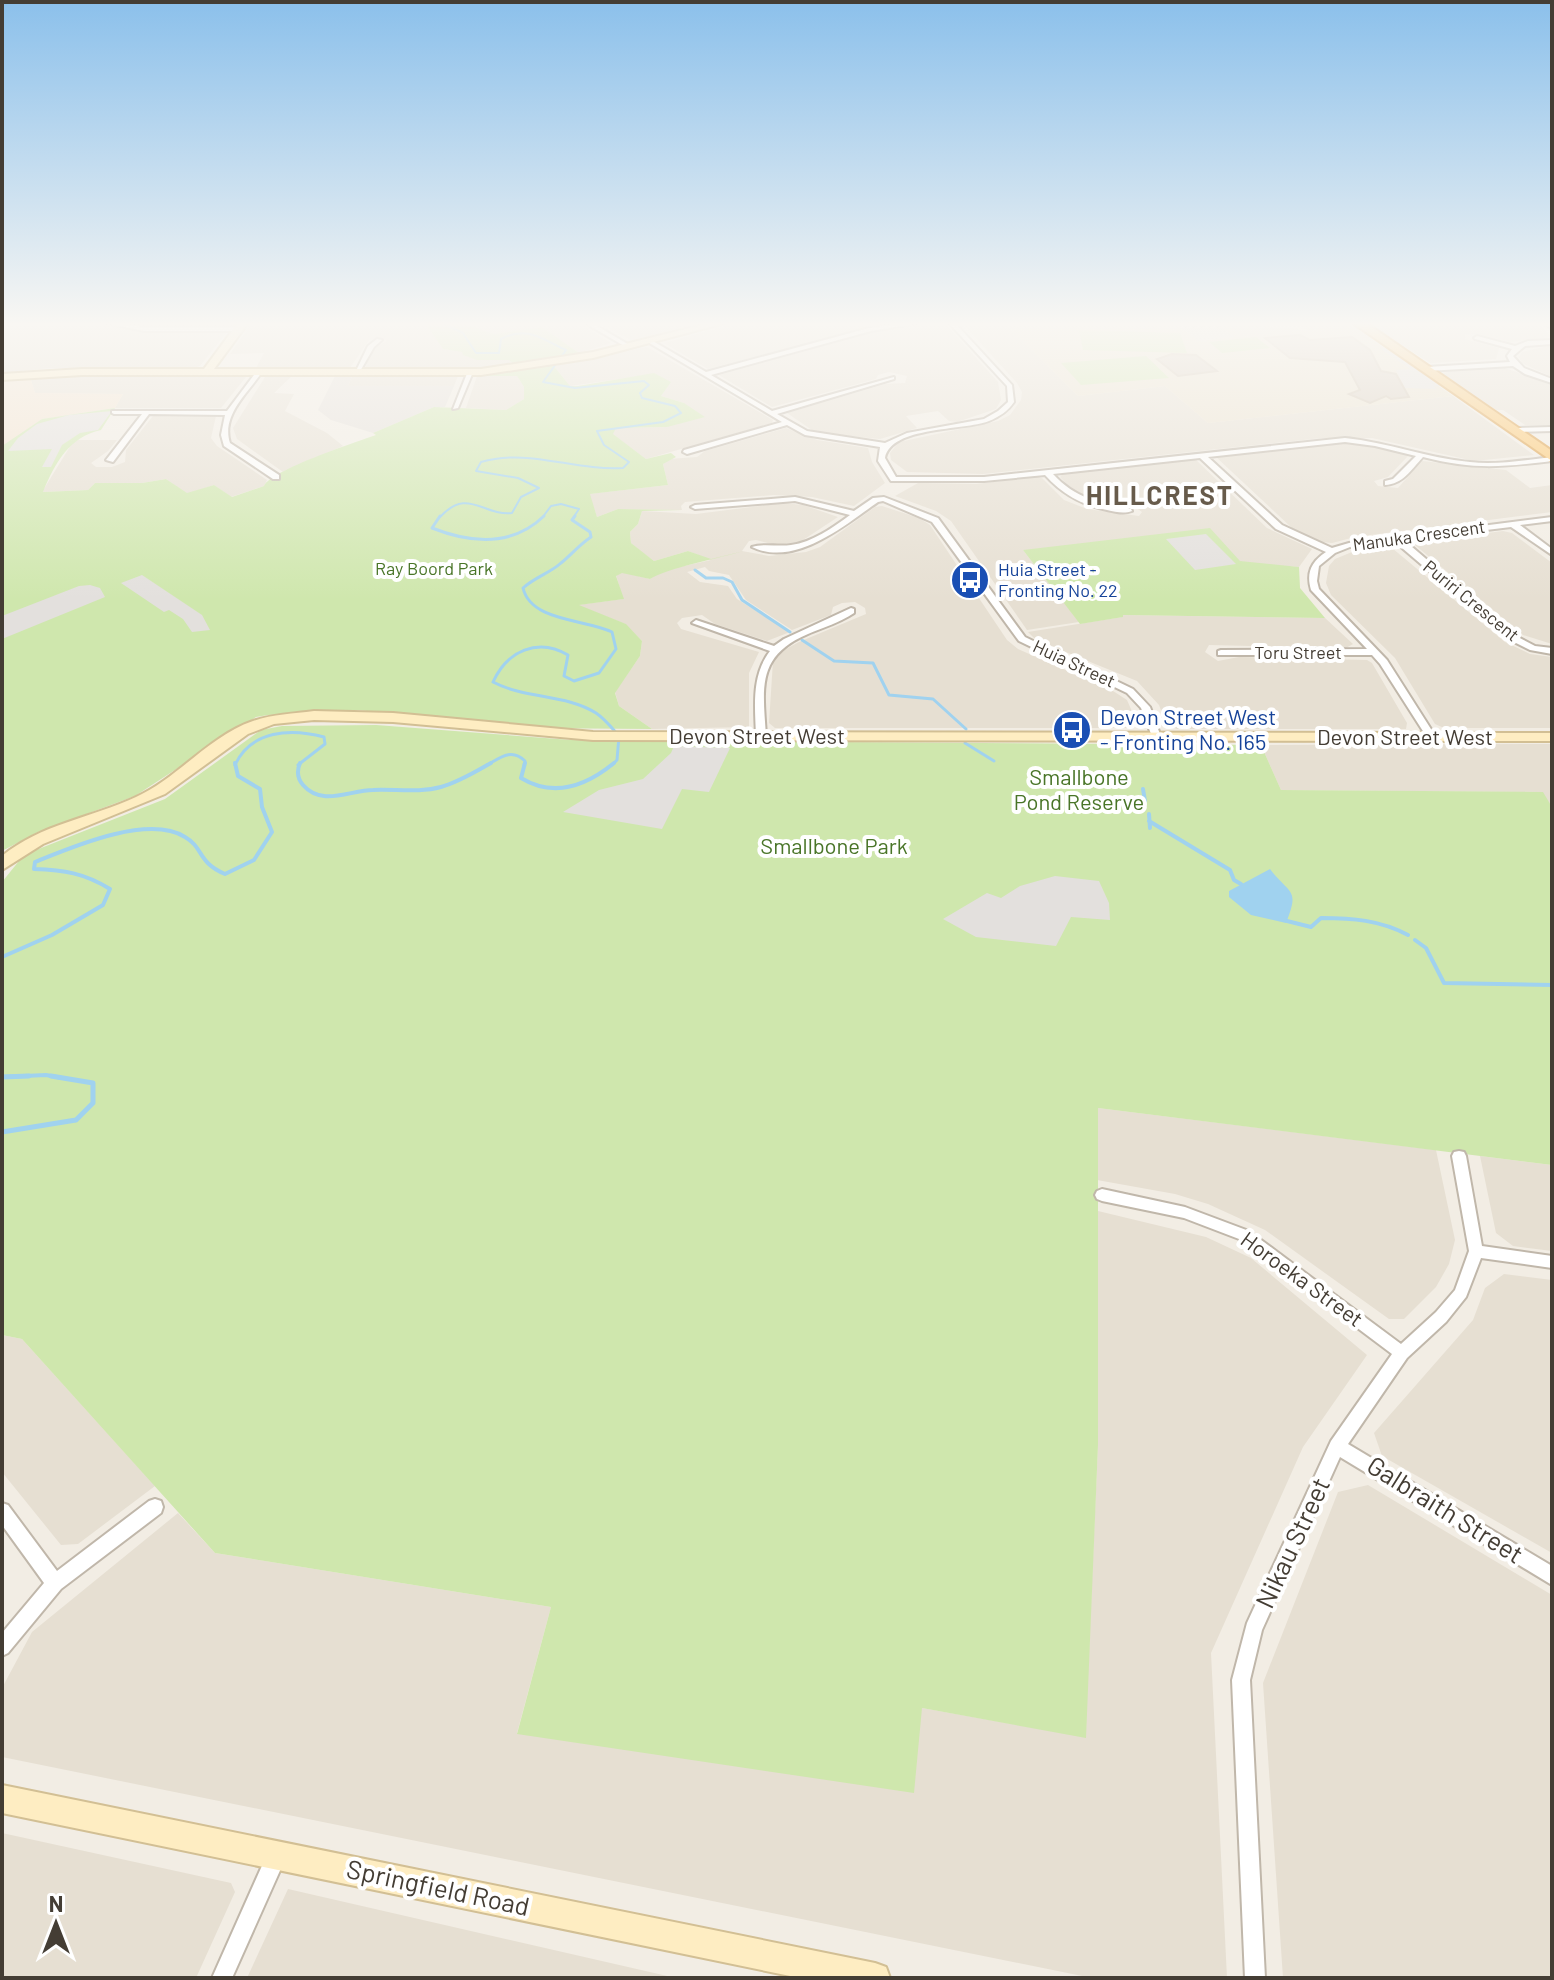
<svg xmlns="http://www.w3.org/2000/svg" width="1554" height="1980" font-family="Barlow,sans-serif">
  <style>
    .residential { fill: #e6dfd2 }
    .commercial { fill: #f4e3cf }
    .industrial { fill: #e4dfd9 }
    .education { fill: #ebe2ce }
    .green { fill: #cfe7ad }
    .parking { fill: #e3e0dd }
    .water { fill: #a0d2ef }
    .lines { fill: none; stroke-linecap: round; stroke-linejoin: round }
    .stream-far3 { stroke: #a0d2ef; stroke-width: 2 }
    .stream-far2 { stroke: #a0d2ef; stroke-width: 3 }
    .stream-far1 { stroke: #a0d2ef; stroke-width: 4 }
    .stream { stroke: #a0d2ef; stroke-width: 5 }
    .building { fill: #d7cbbd; stroke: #cec0ad; stroke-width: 2 }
    .street-casing { stroke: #c0b7aa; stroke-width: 4 }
    .secondary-casing { stroke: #d2bf94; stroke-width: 4 }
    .highway-casing { stroke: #dc9734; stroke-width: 4 }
    .street { fill: #fff; fill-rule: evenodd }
    .secondary { fill: #feedc2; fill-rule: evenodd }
    .highway { fill: #fdc465; fill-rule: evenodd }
    .labels { text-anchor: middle; stroke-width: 8; stroke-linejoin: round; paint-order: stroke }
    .far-street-label { font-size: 18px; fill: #443d34; stroke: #fff }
    .far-park-label { font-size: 18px; fill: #497528; stroke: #fff }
    .far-transit-label { font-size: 18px; fill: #164399; stroke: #fff; text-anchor: start }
    .transit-label { font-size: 22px; fill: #164399; stroke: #fff; text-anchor: start }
    .street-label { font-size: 22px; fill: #443d34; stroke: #fff }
    .park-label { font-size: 22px; fill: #497528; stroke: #fff }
    .far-district-label { font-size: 26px; font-weight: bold; letter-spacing: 2px; fill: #675b4b; stroke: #fff }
    .near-street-label { font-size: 26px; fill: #443d34; stroke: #fff }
  </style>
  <rect width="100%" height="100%" fill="#f2ede4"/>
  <path class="residential" d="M2,323H97L131,330L226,333L200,366L193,368H51L2,373Z
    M252,323H425L443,349L462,352L477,360H510L514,364L479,368L365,367L376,347L387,341L382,338L369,340L350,368H256L264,353L230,354Z
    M462,323H578L611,343L579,353L542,327L494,334Z
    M599,323H687L689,326L631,340Z
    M737,323H888L708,369L664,343Z
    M962,323H1005L1078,396L1165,386L1208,423L1453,396L1534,455L1474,461L1372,438H1322L983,474L907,472L891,460L890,453L899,442L998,421L1010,415L1021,400L1022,392L1017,383Z
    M1225,323L1307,330L1301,324L1348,323L1353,326L1240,337Z
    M1368,323H1537L1552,337L1510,342L1479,334H1465V339L1499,348L1496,359L1430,363Z
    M940,324L946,325L998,382L1001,400L996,409L957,422L949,421L938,411L906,416L917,428L880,439L829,434L812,430L787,413L885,384L905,383L907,376L889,372L878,375L876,379L772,407L719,375L884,329Z
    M1552,345V377L1522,363L1519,357L1522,352Z
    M647,347L773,420L772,423L646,459L612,434L616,428L667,427L684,403L661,396L670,382L654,374L570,386L553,365Z
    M1480,367L1505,368L1552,385V425H1525L1503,410H1496L1441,373Z
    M75,375L245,376L246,377L221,408H115L123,394L35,393L30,377Z
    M292,376L274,393L294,394L285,411L327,433L343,446L283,472L237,439L233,428L265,377Z
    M352,376H458L454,386H348Z
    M477,376H517L524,387V399L506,410L466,408Z
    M153,416H216L211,438L217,446L267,480L264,486L231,497L214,485L187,494L166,479L142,483H95L88,490L42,492L74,440H117L108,451L91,463L96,467H112L125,462L126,450Z
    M786,428L817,440L868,448L872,462L885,483L854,506L812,497L774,495L685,502L681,506L682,510L618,509L597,517L589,494L668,485L663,464L668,459L697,457L705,451Z
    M1341,443L1379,446L1408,456L1388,477L1374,481L1378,486L1398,488L1422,461L1506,470L1530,488L1552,485V512L1355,537L1332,543L1322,542L1292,528L1216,457Z
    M1195,459L1267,528L1312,549L1299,567L1023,550L1079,622L1027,630L951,521L936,511L895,496L918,483L976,484L1037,477L1042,478L1064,500L1087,509L1139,516L1142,512L1132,505H1109L1088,500L1076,494L1060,477L1063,474Z
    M783,503L803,505L838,517L800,542L775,545L756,540L749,541L742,551L769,556L806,552L820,547L875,507L882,506L919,518L930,525L1007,640L1018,649L1113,691L1127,700L1137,723L1130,728H775L769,723L773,661L784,650L799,642L866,614L865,608L855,602L842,603L833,607L831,615L792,630L746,600L729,575L709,571L705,567L687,572L700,582L728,586L737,599L790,632L767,641L715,624L702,615L682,618L677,623L681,629L759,652L749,673V727L652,729L619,706L615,692L640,656L642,641L625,624L577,605L623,599L616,575L622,572L650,579L661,571L711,560L688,551L654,561L639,550L631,543L630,532L638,524L642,511L696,514Z
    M1503,531L1512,533L1552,563V644L1523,635L1415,545L1417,542Z
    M1386,546L1392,548L1505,642L1530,654L1552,657V728H1444L1435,724L1395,658L1331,595L1326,583L1329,566L1335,559L1352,552Z
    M1121,615L1325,618L1353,644L1346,648L1209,645L1205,652L1218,661L1239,657L1367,660L1372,663L1407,723L1406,729H1177L1166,724L1159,705L1137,681L1036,640L1028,632L1122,617Z
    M1552,744V807L1542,792L1281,790L1261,745Z
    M1098,1108L1436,1150L1455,1240L1449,1264L1436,1287L1404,1319H1389L1265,1230L1208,1204L1175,1194L1097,1180Z
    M1480,1156L1552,1165V1251L1513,1246L1496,1233Z
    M1098,1211L1206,1237L1251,1258L1367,1355L1303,1447L1211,1653L1227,1978H1092L2,1757V1688L32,1632L178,1513L215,1553L551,1607L517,1733L922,1708L1085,1737L1098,1445Z
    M1504,1274L1552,1280V1553L1382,1456L1374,1433L1473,1320L1485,1288Z
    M2,1335L22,1339L155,1486L78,1544L61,1545L2,1472Z
    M1368,1485L1552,1595V1978H1283L1263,1683L1338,1492Z
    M2,1833L231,1883L235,1892L196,1978H2Z
    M288,1889L676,1978H247Z"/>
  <path class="commercial" d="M30,377L35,393L123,394L115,408L42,419L2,447V381Z"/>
  <path class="industrial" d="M335,376H352L348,386H454L445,407H434L373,433L331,420L318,410Z"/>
  <path class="education" d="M1005,323H1175L1199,341L1233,337L1215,323H1225L1240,337L1353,326L1453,396L1208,423L1165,386L1078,396Z"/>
  <path class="green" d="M425,323H462L494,334L542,327L579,353L514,364L509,360H477L463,355L462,352L443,349Z
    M1079,330L1180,333L1187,353L1083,350Z
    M1256,337L1270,348L1222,353L1209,342Z
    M1146,356L1169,378L1081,385L1061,363Z
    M553,365L570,386H578L654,373L671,382L661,396L684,403L705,417L667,427L616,428L613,434L646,459L671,453L676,457L663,464L668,485L590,494L597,517L618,509L682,510L642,511L638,524L630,532L631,543L654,561L688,551L711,559L744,551C720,558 667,568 650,579L622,573L616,576L624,599L579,605L626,624L642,641L640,656L615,693L619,706L652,729L522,728L358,710L268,715L256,717L135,796L38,832L2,851V446L42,419L115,408L101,430C69,437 55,463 43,492L88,490L95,483H142L166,479L187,493L214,485L232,497L264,486C271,470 356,442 376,435L373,433L434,407L506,410L524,399V387L517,376H477Z
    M1210,528L1240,561L1299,567L1300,588L1325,618L1123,615V617L1080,624L1023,550Z
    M376,725L571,740L1261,745L1281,790L1543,792L1552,807V1165L1098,1108V1445L1086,1738L922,1708L914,1793L517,1734L551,1607L215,1553L22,1339L2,1335V882L19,861L31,852L165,799L261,730L282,726Z"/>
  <path class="parking" d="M1175,323H1215L1235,337L1198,341Z
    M1386,348L1440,386L1434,387L1437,389L1405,388L1396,370L1410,369L1381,349Z
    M112,411L98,430L80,433L62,445L51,467H42L52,449L8,451L18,438L37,424L69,415Z
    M1206,534L1236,564L1195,570L1166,539Z
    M142,575L202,615L210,630L192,632L183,619L169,610L164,612L121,583Z
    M90,585L100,588L105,597L2,639V616L79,586Z
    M674,746L730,748L709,792L682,789L662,829L563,812L599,790L643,779L671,753Z
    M1055,876L1099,881L1109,903L1110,920L1071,917L1056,946L976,937L943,919L987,893L1001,898L1020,886Z"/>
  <path class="water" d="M1270,869C1290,895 1300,888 1286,923L1251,915L1229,897V891Z"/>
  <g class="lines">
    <path class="stream-far3" d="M439,518C468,486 482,516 512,513L521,497L539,488L518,478L476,471L481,462C529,448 574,471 623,468L629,462L604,445L597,431L663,422L681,413L675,406L642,398L640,393L649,385L644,381L575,388L543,382L566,350C542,339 527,325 501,339L499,353H476L463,333L442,323
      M542,518L551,506L561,504L579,509L573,518"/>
    <path class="stream-far2" d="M440,516L432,528C470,543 512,547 544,516
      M575,516L572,520L590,532L591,537C579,545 572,554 561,563C550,573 535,577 523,588C531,622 586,619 612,632L616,649L599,673L574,681L564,676L568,655C538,637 507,651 493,682C525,699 566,694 596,713C605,719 612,728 619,736L617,760L612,765
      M695,570L706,578H723L732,582L742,600L790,632
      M802,640L834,661L873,663L889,695L933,699L966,729
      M965,743L994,761
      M235,765C251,730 291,728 324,737L325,744L298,765
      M487,765C501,757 512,748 525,761L524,765"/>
    <path class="stream-far1" d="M300,763C297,770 297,778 303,785C322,807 350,790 373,790C396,789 419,793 441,787C459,782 475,772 491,763
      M525,763L521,778C554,798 586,786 614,763
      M1143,789L1145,801
      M1149,814L1150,828
      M1149,821L1230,870L1234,880L1241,884
      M1287,921L1311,927L1321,918C1352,918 1380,920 1408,935
      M1415,940L1426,948L1444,983L1552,985
      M2,957L52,935L103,905L110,889C84,873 64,870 34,869L35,862C72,847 148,814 185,837C204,848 197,862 225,874L254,860L272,832L262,807L260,789L238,776L235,763
      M2,1077L46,1075L62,1078"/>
    <path class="stream" d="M2,1077L29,1076
      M2,1132L76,1120L93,1103V1083L51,1076"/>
  </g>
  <path class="building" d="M1300,335L1310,340L1352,337L1370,350L1381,371L1396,374L1409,397L1391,399L1386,396L1370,403L1349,394L1360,390L1345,362L1290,358L1265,338Z
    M1172,354L1196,355L1217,371L1178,376L1157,359Z"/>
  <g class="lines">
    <defs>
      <path id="street" d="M106,323H118L144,327H239L242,329L239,331H144Z
        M585,323H592L631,346L626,347Z
        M904,323H919L871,331L711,375L772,411L894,377V379L777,414L807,431L885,443L907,433L984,419L998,411L1008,402L1007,386L949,323H955L1012,385L1014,402C1008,411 999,417 989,421C963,431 891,426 885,458L896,477H984L1345,438C1387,442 1427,458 1470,462C1497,465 1525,460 1552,457V461C1502,467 1473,470 1423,457C1411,470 1403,484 1385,485V481L1393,479L1416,456L1375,446L1345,442L1208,457L1282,525L1332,548L1349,543L1552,517V521L1520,525L1552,549V555L1511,527L1404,540L1516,636L1535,646L1552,648V654L1530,650L1510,640L1395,542L1350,547L1335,553L1319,566L1317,581L1319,589L1387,660L1436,737L1431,740L1428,739L1380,664L1372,655H1218V651L1221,650L1367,649L1311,590C1306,573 1311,562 1326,552L1276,529L1200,458L1053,474C1075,498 1100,504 1131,509L1132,511C1124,514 1116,512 1107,510C1081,505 1062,494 1045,475L984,481H891L878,461L880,447L805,435L787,425L687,454L683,452L684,450L782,422L646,341L651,340L706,372L869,328Z
        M1545,323H1551L1552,329Z
        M1477,336L1515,346L1528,341L1552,340V344L1525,346L1513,356L1524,368L1552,379V383L1525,374L1513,366L1427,371L1424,369L1427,367L1510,362L1507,356L1512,349L1475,339L1474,338Z
        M377,339L382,340L374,347L359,373H355L368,346Z
        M257,371L262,372C248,393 221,415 230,443L279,475V479H273L224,446L221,435L225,415L149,414L113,462L106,460L142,414H114L112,413V411H227Z
        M468,371L473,372L458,408L453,409Z
        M1552,427V431L1517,432L1513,430L1517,428Z
        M795,497L854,511L873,498L884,497L938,518L1025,637L1133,689L1150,707L1161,737L1156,740L1153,739L1141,708L1127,693L1019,641L932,522L883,501L878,502C845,525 795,568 752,547C763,543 778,547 791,545C813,542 832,528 850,515L795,501L695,509L691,507L695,505Z
        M851,608L854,609V613C839,623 824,627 808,634C756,656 763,688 766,736L761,739L756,736C755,706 751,676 770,651L692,623L696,620L774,646L784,639Z
        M1459,1151L1464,1152L1466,1156L1482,1246L1552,1256V1268L1481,1258L1466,1297L1446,1322L1407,1358L1348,1444L1552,1566V1585L1340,1457L1262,1630L1250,1680L1265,1978H1245L1232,1680L1247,1623L1331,1441L1392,1354L1239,1239L1184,1218L1102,1201L1097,1199L1095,1195L1097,1191L1102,1189L1185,1207L1249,1231L1401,1344L1436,1312L1455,1290L1469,1251L1452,1156L1454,1152Z
        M155,1499L161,1501L163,1507L161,1513L61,1589L8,1653L2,1656V1633L44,1583L2,1525V1503L8,1505L57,1571L149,1501Z
        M276,1847L283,1850L286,1857L232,1978H212L269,1850Z"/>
      <path id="secondary" d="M238,323H248L214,369H481L593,352L710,323H725L593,358L481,375H82L2,380V374L82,369H204Z
        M314,711L393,713L593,732L1552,733V741L593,740L393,722L314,720L274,724L248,734L165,794L43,844L2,870V856C41,824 91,818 136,797C178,778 209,736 253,721C272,714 293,714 314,711Z
        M2,1785L875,1963L886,1967L890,1978H800L2,1813Z"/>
      <path id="highway" d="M1353,323H1366L1552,451V461Z"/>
    </defs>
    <use href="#street" class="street-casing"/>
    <use href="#secondary" class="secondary-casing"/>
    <use href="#highway" class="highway-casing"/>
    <use href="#street" class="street"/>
    <use href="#secondary" class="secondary"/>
    <use href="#highway" class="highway"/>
  </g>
  <linearGradient id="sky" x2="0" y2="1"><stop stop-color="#8bc0eb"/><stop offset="0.54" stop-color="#f9f7f3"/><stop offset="1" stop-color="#f9f7f3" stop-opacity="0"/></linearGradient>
  <rect width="1554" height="600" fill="url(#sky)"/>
  <defs>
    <symbol id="bus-disc" viewBox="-11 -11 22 22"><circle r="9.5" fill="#1a4fb4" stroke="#fff"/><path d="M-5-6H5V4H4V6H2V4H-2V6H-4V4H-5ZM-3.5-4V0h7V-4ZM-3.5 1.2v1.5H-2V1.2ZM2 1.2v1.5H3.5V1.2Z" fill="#fff"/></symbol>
  </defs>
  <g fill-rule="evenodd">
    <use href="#bus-disc" x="948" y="558" width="44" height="44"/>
    <use href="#bus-disc" x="1050" y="708" width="44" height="44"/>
  </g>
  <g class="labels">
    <g class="far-street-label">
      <text transform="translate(1419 536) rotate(-8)" y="6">Manuka Crescent</text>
      <text transform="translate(1471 601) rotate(39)" y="6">Puriri Crescent</text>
      <text x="1298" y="659">Toru Street</text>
      <text transform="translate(1074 664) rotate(25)" y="6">Huia Street</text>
    </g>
    <g class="far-park-label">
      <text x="434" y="575">Ray Boord Park</text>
    </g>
    <g class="far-transit-label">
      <text x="998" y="576">Huia Street -<tspan x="998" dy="21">Fronting No. 22</tspan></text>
    </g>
    <g class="transit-label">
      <text x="1100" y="725">Devon Street West<tspan x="1100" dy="25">- Fronting No. 165</tspan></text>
    </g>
    <g class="street-label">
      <text x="757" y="744">Devon Street West</text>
      <text x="1405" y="745">Devon Street West</text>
      <text transform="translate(1302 1279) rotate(36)" y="8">Horoeka Street</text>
    </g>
    <g class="park-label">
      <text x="1079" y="785">Smallbone<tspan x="1079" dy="25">Pond Reserve</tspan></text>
      <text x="834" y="854">Smallbone Park</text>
    </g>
    <g class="far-district-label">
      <text x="1160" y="505">HILLCREST</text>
    </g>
    <g class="near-street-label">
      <text transform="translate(1445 1510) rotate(32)" y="9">Galbraith Street</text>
      <text transform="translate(1293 1543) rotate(-65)" y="9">Nikau Street</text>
      <text transform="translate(438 1888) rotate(12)" y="9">Springfield Road</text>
    </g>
  </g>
  <rect width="1554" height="1980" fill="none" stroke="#443d34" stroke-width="8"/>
  <g transform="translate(56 1924)" stroke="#ffffff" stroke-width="6" paint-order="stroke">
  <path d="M0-6L14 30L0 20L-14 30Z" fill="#443d34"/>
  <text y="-12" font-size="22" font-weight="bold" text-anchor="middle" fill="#443d34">N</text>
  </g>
</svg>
